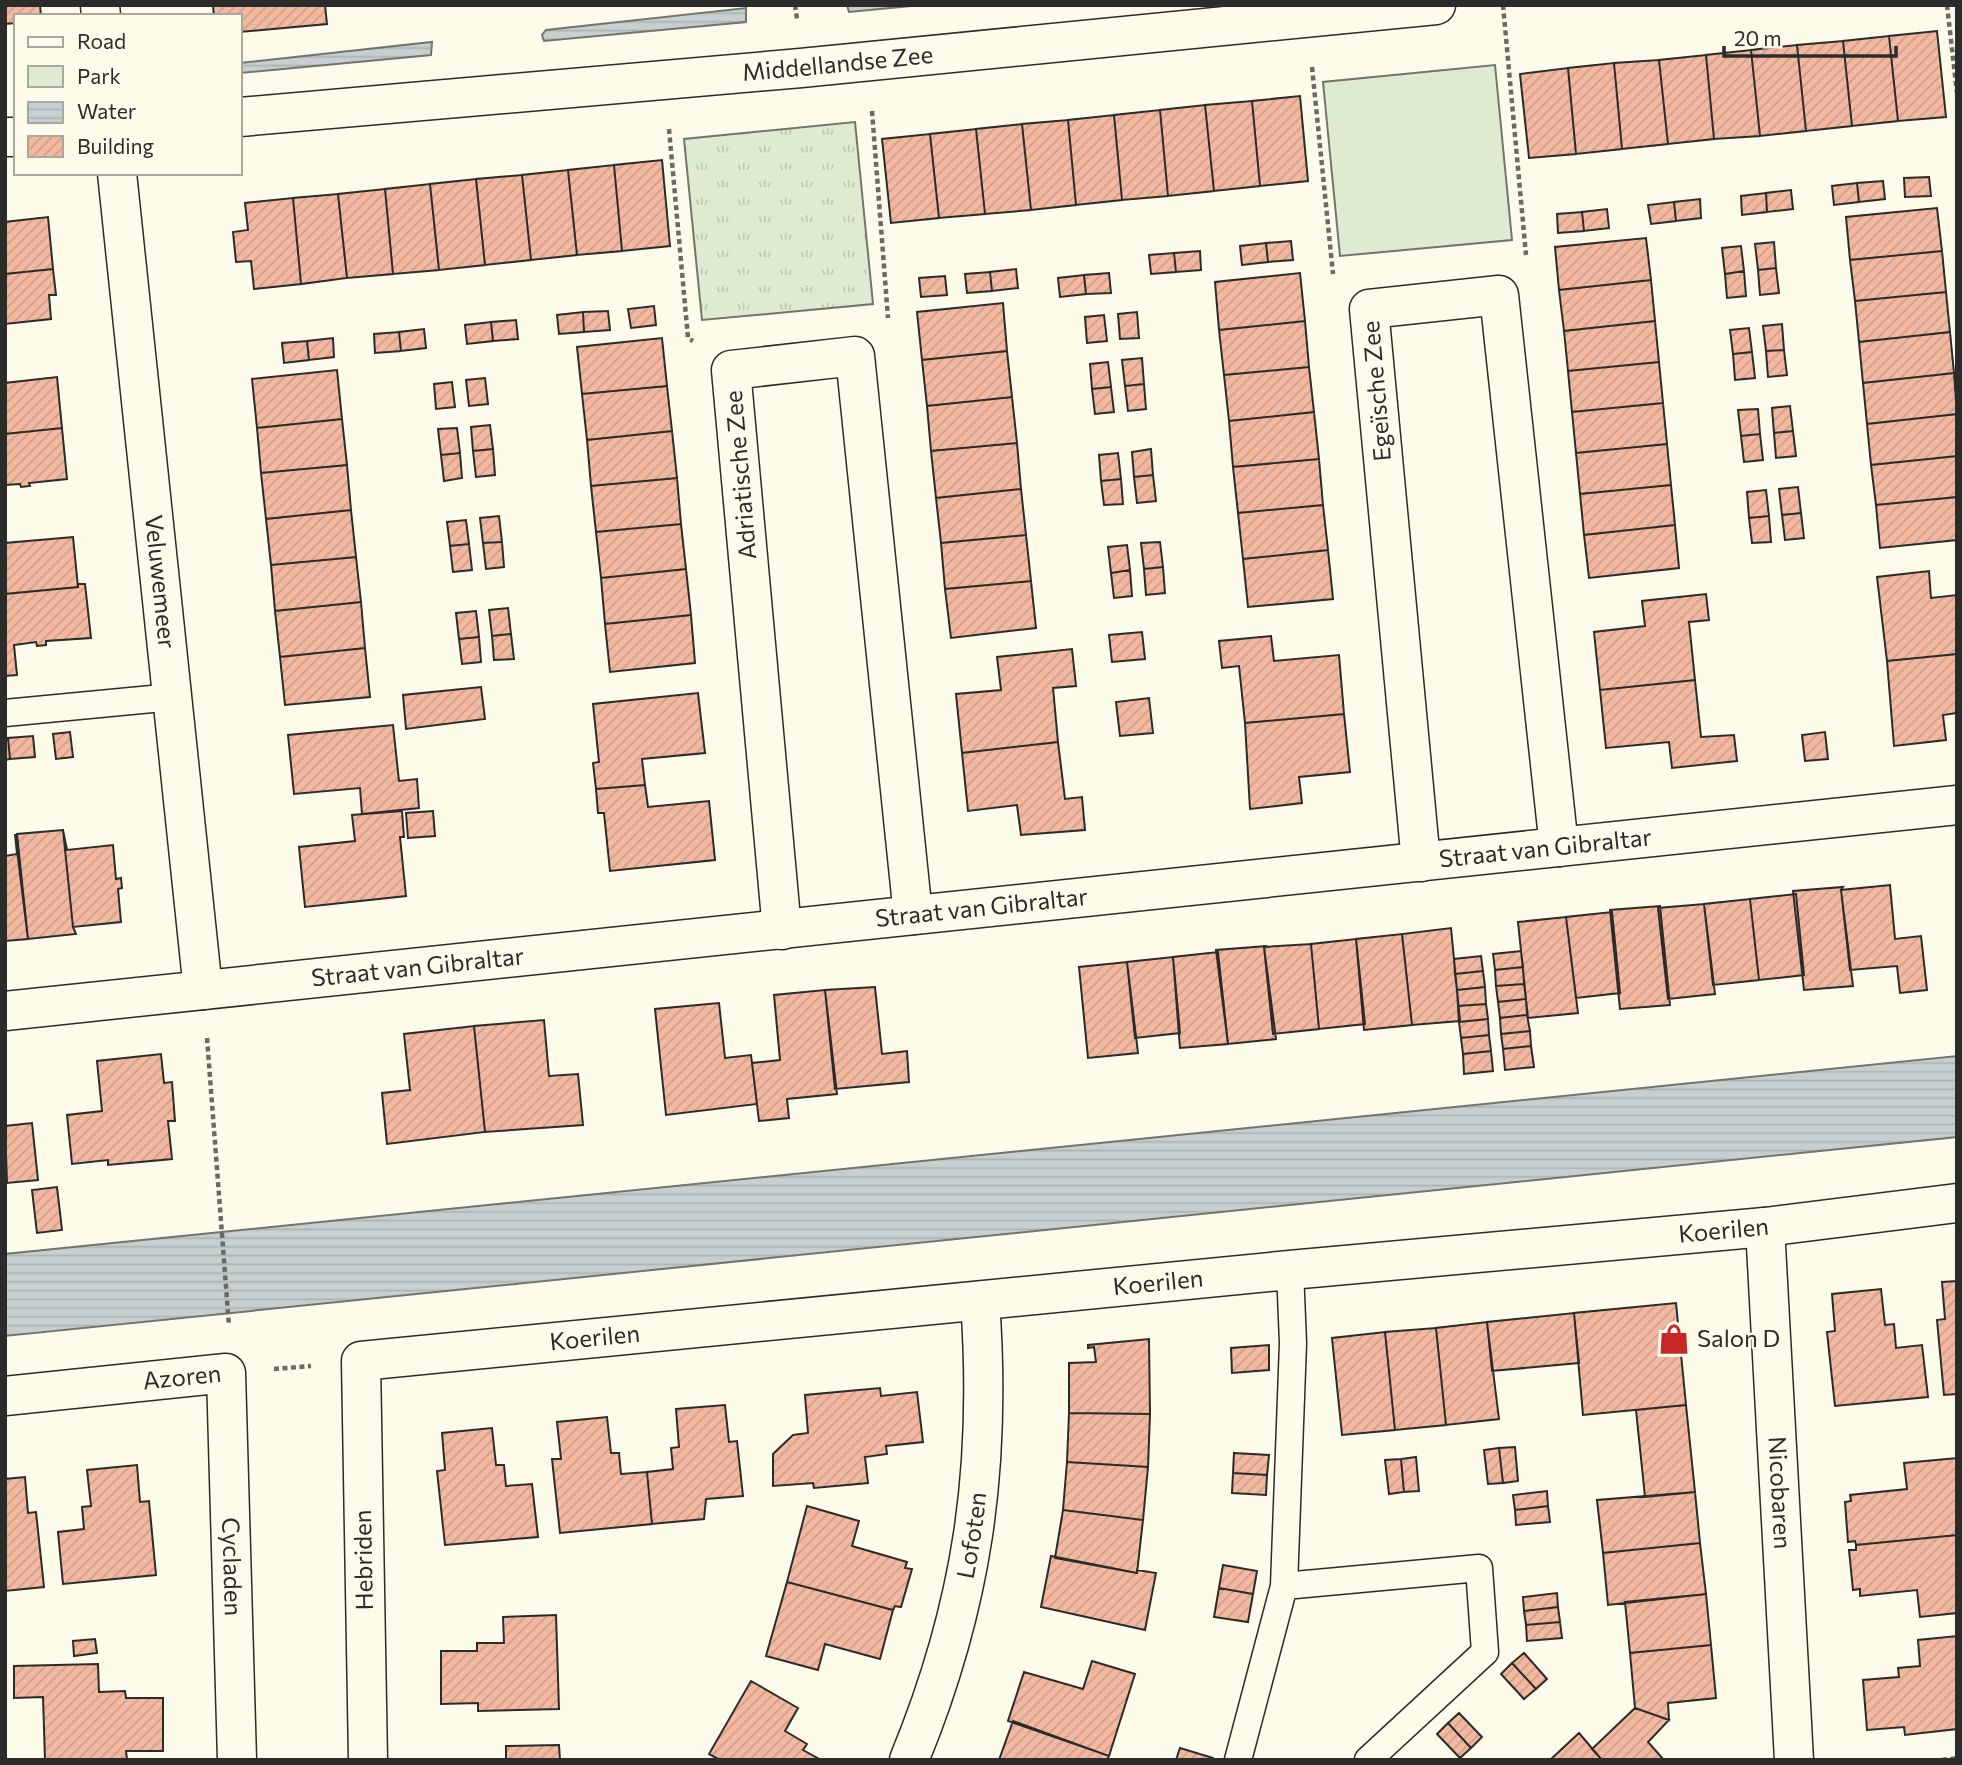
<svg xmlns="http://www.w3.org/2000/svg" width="1962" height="1765" font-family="Commissioner,sans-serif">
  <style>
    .grass { fill: url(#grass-tufts); stroke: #74746e; stroke-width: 2 }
    .park { fill: #deebd1; stroke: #74746e; stroke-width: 2 }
    .water { fill: url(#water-rules); stroke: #74746e; stroke-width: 2 }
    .building { fill: url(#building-hatch); stroke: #2b2b2b; stroke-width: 2 }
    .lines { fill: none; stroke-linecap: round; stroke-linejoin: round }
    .lane-casing { stroke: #2b2b2b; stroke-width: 29 }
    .street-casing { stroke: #2b2b2b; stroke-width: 41 }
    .path { stroke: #6a6964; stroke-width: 4.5; stroke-dasharray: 5 3.5; stroke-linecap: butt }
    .lane { stroke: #fdfbea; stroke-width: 26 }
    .street { stroke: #fdfbea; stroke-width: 38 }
    .labels { text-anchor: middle; stroke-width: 5; stroke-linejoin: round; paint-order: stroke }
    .street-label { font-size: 24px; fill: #2b2b2b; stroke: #fdfbea }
    .poi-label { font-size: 24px; fill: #2b2b2b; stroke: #fdfbea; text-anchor: start }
  </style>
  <defs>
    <pattern id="grass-tufts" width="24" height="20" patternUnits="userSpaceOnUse" patternTransform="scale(1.75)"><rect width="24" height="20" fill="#deebd1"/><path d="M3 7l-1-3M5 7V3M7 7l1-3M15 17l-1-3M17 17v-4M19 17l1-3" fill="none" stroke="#bfcab4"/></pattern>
    <pattern id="water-rules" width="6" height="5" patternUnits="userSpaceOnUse" patternTransform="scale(1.75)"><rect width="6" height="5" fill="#c7d0d0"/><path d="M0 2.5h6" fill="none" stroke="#abb3b3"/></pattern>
    <pattern id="building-hatch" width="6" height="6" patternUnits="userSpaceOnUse" patternTransform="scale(1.75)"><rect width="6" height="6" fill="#f2b8a0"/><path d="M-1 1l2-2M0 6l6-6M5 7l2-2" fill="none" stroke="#d09e8a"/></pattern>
  </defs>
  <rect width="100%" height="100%" fill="#fdfbea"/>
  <path class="grass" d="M855,122L873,304L702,320L684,139Z"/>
  <path class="park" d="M1495,65L1512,240L1340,256L1323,82Z"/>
  <path class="water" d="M847,5H922L849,12Z
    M746,8V22L544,41L542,35L546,30Z
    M432,42L431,55L240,73V63Z
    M1957,1056V1137L5,1336V1254Z"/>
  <path class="building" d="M5,5H40L41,16H16V23L5,24Z
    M325,5L327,24L240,32V16H214L213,6Z
    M1937,31L1946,117L1898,121L1889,36Z
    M1889,36L1898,121L1852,126L1843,41Z
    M1843,41L1852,126L1806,131L1797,45Z
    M1797,45L1806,131L1760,136L1751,50Z
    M1751,50L1760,136L1714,139L1706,55Z
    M1706,55L1714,139L1668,144L1659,60Z
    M1659,60L1668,144L1622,149L1614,63Z
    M1614,63L1622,149L1576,154L1568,68Z
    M1568,68L1576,154L1529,158L1520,74Z
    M1300,96L1308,181L1260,186L1252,101Z
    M1252,101L1260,186L1214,191L1205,105Z
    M1205,105L1214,191L1168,196L1160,110Z
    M1160,110L1168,196L1122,200L1114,115Z
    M1114,115L1122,200L1076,205L1068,120Z
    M1068,120L1076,205L1031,210L1022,124Z
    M1022,124L1031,210L985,214L976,129Z
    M976,129L985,214L939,218L930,134Z
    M930,134L939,218L891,223L882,139Z
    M662,160L670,246L622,251L614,165Z
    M614,165L622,251L577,255L568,170Z
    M568,170L577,255L531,260L522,175Z
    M522,175L531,260L485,265L476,179Z
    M1929,177L1931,196L1905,197L1904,178Z
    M476,179L485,265L439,270L430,184Z
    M1883,181L1885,199L1859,202L1857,183Z
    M1857,183L1859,202L1834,205L1832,186Z
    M430,184L439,270L393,274L385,189Z
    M385,189L393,274L347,278L338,194Z
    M1791,190L1793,209L1767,212L1766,193Z
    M1766,193L1767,212L1742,215L1741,196Z
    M338,194L347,278L301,284L293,198Z
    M293,198L301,284L254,289L251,261L236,262L233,232L248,230L245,203Z
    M1700,199L1701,218L1676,221L1674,202Z
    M1674,202L1676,221L1651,224L1648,205Z
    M1937,208L1942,251L1850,260L1846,217Z
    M1607,209L1609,228L1584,231L1582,212Z
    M1582,212L1584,231L1558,233L1557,214Z
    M48,217L53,269L5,274V222Z
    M1646,238L1651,280L1559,290L1555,247Z
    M1291,241L1293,260L1268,262L1266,243Z
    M1774,242L1776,268L1758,270L1755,244Z
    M1266,243L1268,262L1242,265L1240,246Z
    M1741,246L1744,271L1725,274L1722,248Z
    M1200,251L1201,270L1176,272L1174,253Z
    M1942,251L1946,292L1855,301L1850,260Z
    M1174,253L1176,272L1151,274L1149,255Z
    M1776,268L1779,293L1760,295L1758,270Z
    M53,269L56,295H49L51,319L5,324V274Z
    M1016,269L1018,288L992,291L990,272Z
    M1744,271L1746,296L1727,298L1725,274Z
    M990,272L992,291L967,293L965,274Z
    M1109,273L1111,293L1086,294L1084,275Z
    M1300,273L1305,321L1219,330L1215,282Z
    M1084,275L1086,294L1060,297L1058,278Z
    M945,276L947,295L921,297L919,278Z
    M1651,280L1655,321L1564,331L1559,290Z
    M1946,292L1950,332L1859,342L1855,301Z
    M1003,303L1007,351L922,360L917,312Z
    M654,306L656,325L631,328L628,309Z
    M608,311L610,330L584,332L583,312Z
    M583,312L584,332L559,334L557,315Z
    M1137,312L1139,338L1120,339L1118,314Z
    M1104,315L1107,341L1087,343L1085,317Z
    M516,320L518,339L493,341L491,322Z
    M1305,321L1309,367L1224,375L1219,330Z
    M1655,321L1659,362L1568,371L1564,331Z
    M491,322L493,341L467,344L465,325Z
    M1782,324L1784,350L1766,351L1763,326Z
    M1749,328L1752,352L1733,354L1730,330Z
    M424,329L426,348L401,351L399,332Z
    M399,332L401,351L375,353L374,334Z
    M1950,332L1954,373L1863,383L1859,342Z
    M333,338L334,357L309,360L307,341Z
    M662,338L667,386L582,394L577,347Z
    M307,341L309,360L284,363L282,343Z
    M1784,350L1787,375L1768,377L1766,351Z
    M1007,351L1012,397L927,406L922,360Z
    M1752,352L1755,378L1735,380L1733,354Z
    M1142,358L1144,384L1125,386L1122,360Z
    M1108,362L1111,387L1092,389L1090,364Z
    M1659,362L1663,403L1572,412L1568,371Z
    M1309,367L1314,412L1229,421L1224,375Z
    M337,370L342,419L257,428L252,379Z
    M1954,373L1957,414L1867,424L1863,383Z
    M57,377L62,428L5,434V383Z
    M485,378L488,404L469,406L466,380Z
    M452,382L455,407L436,409L434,384Z
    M1144,384L1146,409L1128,411L1125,386Z
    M667,386L672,431L587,440L582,394Z
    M1111,387L1114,412L1095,414L1092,389Z
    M1012,397L1017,443L931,451L927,406Z
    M1663,403L1667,444L1576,453L1572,412Z
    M1790,406L1793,431L1774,433L1772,408Z
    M1758,409L1760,434L1741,436L1738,410Z
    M1314,412L1319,459L1233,467L1229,421Z
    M1957,414V456L1871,465L1867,424Z
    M342,419L347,465L261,473L257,428Z
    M490,425L493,449L473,451L471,427Z
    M62,428L67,479L29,483L30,486L21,487L20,484L5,485V434Z
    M457,428L460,453L441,455L438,429Z
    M672,431L677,478L591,486L587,440Z
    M1793,431L1796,456L1776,458L1774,433Z
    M1760,434L1763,460L1744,462L1741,436Z
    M1017,443L1021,489L936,498L931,451Z
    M1667,444L1671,485L1580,494L1576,453Z
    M493,449L495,475L476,477L473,451Z
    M1151,449L1153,475L1134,477L1132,452Z
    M460,453L462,478L444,481L441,455Z
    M1118,453L1121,479L1101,481L1099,455Z
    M1957,456V497L1876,505L1871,465Z
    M1319,459L1323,505L1238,513L1233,467Z
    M347,465L351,510L266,519L261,473Z
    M1153,475L1156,501L1137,503L1134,477Z
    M677,478L681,524L596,532L591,486Z
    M1121,479L1123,504L1104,505L1101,481Z
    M1671,485L1675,525L1584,535L1580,494Z
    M1798,487L1801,513L1782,515L1779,489Z
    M1021,489L1026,535L941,543L936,498Z
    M1766,490L1769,516L1749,518L1747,492Z
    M1957,497V540L1880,548L1876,505Z
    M1323,505L1328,550L1243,559L1238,513Z
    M351,510L356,557L271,565L266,519Z
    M1801,513L1804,538L1785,540L1782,515Z
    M499,516L502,542L483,543L480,518Z
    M1769,516L1771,542L1752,543L1749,518Z
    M466,520L469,544L450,546L447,522Z
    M681,524L686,569L601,578L596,532Z
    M1675,525L1679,568L1589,578L1584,535Z
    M1026,535L1031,581L945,589L941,543Z
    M73,537L78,587L5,594V543Z
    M502,542L504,567L486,569L483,543Z
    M1160,542L1163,567L1144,569L1141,543Z
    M469,544L472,570L453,572L450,546Z
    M1127,545L1130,570L1111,573L1108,547Z
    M1328,550L1333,599L1248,607L1243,559Z
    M356,557L361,602L275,611L271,565Z
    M1163,567L1165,593L1146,595L1144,569Z
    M686,569L691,615L605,624L601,578Z
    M1130,570L1132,596L1114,598L1111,573Z
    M1929,571L1931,598L1957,595V654L1887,661L1877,577Z
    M1031,581L1036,628L951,638L945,589Z
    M78,584H85L91,638L46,641V645L37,646L36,642L14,645L17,675L5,676V594L78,587Z
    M1706,594L1709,620L1689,622L1695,680L1600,690L1594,632L1645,626L1642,601Z
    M361,602L365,648L280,657L275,611Z
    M508,608L511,634L492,636L489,610Z
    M476,611L479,637L459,639L456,613Z
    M691,615L695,663L610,672L605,624Z
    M1142,632L1145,659L1112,662L1109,635Z
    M511,634L514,659L494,660L492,636Z
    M1271,636L1274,661L1339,655L1344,714L1245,723L1239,666L1222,668L1219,641Z
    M479,637L481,662L462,664L459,639Z
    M365,648L370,697L285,705L280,657Z
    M1072,649L1076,686L1053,688L1058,742L962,753L956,694L1001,690L997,657Z
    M1957,654V713L1943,715L1946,740L1894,746L1887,661Z
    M1695,680L1701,737L1734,735L1737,761L1672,768L1669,742L1606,748L1600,690Z
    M481,687L485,719L406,729L403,695Z
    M698,693L705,753L642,759L645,785L596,789L593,763L599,762L593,704Z
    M1149,698L1153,733L1120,736L1116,702Z
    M1344,714L1350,772L1299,777L1302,803L1250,809L1245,723Z
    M393,725L399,781L417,779L419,808L362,814L360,788L294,794L288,735Z
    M70,732L73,757L56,759L53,734Z
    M1825,732L1828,759L1805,761L1802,735Z
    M33,736L35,757L10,759L8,738Z
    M8,738L10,759L5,760V739Z
    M1058,742L1065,799L1082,797L1085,830L1021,835L1017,805L968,811L962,753Z
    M645,785L648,807L709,801L715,860L610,871L604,813H598L596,789Z
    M402,811L404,837H400L406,896L305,907L299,847L355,841L352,815Z
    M433,811L435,836L408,838L406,813Z
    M63,830L67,850L113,845L116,879L121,878L122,888L118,889L121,922L73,927Z
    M63,830L73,927L76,934L28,939L17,834Z
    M15,834L28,939L5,941V856L17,854Z
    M1890,885L1895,939L1921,936L1927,990L1900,993L1897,966L1850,970L1841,890Z
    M1843,887L1841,890L1853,986L1804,990L1793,891Z
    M1796,894L1804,975L1759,980L1750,899Z
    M1750,899L1759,980L1713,985L1704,904Z
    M1704,904L1715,994L1668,999L1658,908Z
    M1660,906L1670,1005L1620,1009L1610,910Z
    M1612,912L1620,993L1576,998L1566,917Z
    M1566,917L1578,1013L1528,1018L1518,922Z
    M1451,928L1460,1021L1412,1025L1402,934Z
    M1402,934L1412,1025L1364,1030L1356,939Z
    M1356,939L1365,1024L1319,1029L1311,944Z
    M1311,944L1319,1029L1273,1034L1264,947Z
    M1267,946L1264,947L1276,1039L1228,1044L1216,950Z
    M1521,951L1523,967L1495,970L1493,954Z
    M1218,952L1228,1044L1180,1048L1173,957Z
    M1481,956L1483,971L1455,974L1454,959Z
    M1173,957L1180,1033L1135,1038L1127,962Z
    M1127,962L1138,1053L1088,1058L1079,967Z
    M1523,967L1524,984L1496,986L1495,970Z
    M1483,971L1485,987L1457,990L1455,974Z
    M1524,984L1526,999L1498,1002L1496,986Z
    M875,987L882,1054L907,1051L909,1082L835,1089L825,990Z
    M1485,987L1486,1004L1458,1006L1457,990Z
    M825,990L837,1094L787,1099L789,1118L759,1121L752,1063L780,1060L774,995Z
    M1526,999L1527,1015L1500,1018L1498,1002Z
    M719,1003L725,1058L751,1055L757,1104L666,1115L655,1009Z
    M1486,1004L1488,1019L1459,1022L1458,1006Z
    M1527,1015L1530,1031L1501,1034L1500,1018Z
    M1488,1019L1489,1035L1461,1038L1459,1022Z
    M544,1020L549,1076L578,1074L583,1125L485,1132L474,1026Z
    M474,1026L485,1132L387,1144L382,1093L410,1090L404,1034Z
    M1530,1031L1531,1046L1503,1049L1501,1034Z
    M1489,1035L1491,1051L1463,1054L1461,1038Z
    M1531,1046L1534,1067L1505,1070L1503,1049Z
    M1491,1051L1493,1071L1464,1074L1463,1054Z
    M161,1054L164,1083L172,1082L175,1121H168L172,1159L108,1165V1160L72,1164L67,1115L102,1111L97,1061Z
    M32,1123L38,1180L7,1183L5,1126Z
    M57,1187L62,1230L37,1233L32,1190Z
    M1957,1281V1394L1944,1395L1937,1320L1945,1319L1942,1282Z
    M1881,1289L1885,1325L1894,1324L1896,1348L1922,1345L1928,1397L1835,1406L1827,1332L1835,1331L1832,1294Z
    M1676,1303L1686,1405L1583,1415L1574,1313Z
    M1574,1313L1579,1363L1492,1371L1487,1322Z
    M1487,1322L1499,1419L1446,1425L1436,1328Z
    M1436,1328L1446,1425L1395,1430L1385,1332Z
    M1385,1332L1395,1430L1342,1435L1332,1338Z
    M1149,1339L1150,1414L1069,1413V1363L1096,1362L1094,1347L1088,1348V1345Z
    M1269,1345V1370L1232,1373L1231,1348Z
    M880,1388L881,1396L917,1392L923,1442L886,1446L887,1454L865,1457L868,1483L814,1488L813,1483L773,1486V1454L793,1435L808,1433L805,1395Z
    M725,1405L729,1442L737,1441L743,1496L706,1499L704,1519L652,1524L647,1472L673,1469L671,1448L679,1447L676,1409Z
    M1686,1405L1695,1492L1645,1497L1636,1410Z
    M1069,1413L1150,1414L1148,1467L1067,1462Z
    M607,1417L611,1453H619L621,1474L647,1472L652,1524L560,1533L552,1459H561L557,1422Z
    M492,1428L496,1465H504L506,1486L532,1484L538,1537L445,1545L437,1471L445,1470L442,1433Z
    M1515,1447L1518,1481L1503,1483L1499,1448Z
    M1499,1448L1503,1483L1488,1484L1484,1450Z
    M1234,1453L1269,1455L1267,1475L1233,1473Z
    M1416,1457L1419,1491L1404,1492L1401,1459Z
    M1957,1458V1535L1856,1545L1855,1541L1848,1542L1845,1502L1851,1501L1850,1495L1907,1489L1904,1463Z
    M1401,1459L1404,1492L1389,1494L1385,1460Z
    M1067,1462L1148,1467L1143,1520L1063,1510Z
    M137,1465L140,1502L149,1501L156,1575L63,1584L58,1532L84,1529L82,1507L91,1506L87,1470Z
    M1233,1473L1267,1475L1266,1495L1232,1493Z
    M25,1477L28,1513L36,1512L44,1587L5,1591V1479Z
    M1547,1491L1548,1506L1515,1510L1513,1495Z
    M1695,1492L1700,1543L1603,1553L1597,1500Z
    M807,1506L859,1521L852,1546L907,1562L905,1568L912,1569L901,1607L895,1606L893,1610L787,1582Z
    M1548,1506L1550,1522L1516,1525L1515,1510Z
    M1063,1510L1143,1520L1137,1573L1055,1558Z
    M1957,1535V1613L1920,1617L1917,1590L1860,1596V1589L1853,1590L1849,1550H1856V1545Z
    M1700,1543L1706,1594L1608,1605L1603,1553Z
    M1051,1556L1137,1573V1570L1156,1573L1145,1630L1041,1607Z
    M1223,1565L1257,1571L1253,1594L1219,1588Z
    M787,1582L893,1610L880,1659L825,1644L818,1670L766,1656Z
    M1219,1588L1253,1594L1248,1622L1214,1617Z
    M1557,1593L1558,1607L1524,1611L1523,1597Z
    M1706,1594L1711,1645L1630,1653L1625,1602Z
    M1558,1607L1560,1622L1526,1625L1524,1611Z
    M556,1615L559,1709L478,1711V1703L441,1704V1651H477V1643H504L503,1617Z
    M1560,1622L1562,1638L1527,1641L1526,1625Z
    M1957,1636V1729L1905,1735L1904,1727L1867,1730L1863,1680L1899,1677L1898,1668L1920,1666L1918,1640Z
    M95,1639L97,1653L74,1656L73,1641Z
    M1711,1645L1716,1698L1668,1703L1669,1720L1635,1708L1630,1653Z
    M1524,1653L1547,1679L1536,1689L1512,1663Z
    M1092,1661L1135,1674L1109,1756L1008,1721L1024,1672L1083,1689Z
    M1512,1663L1536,1689L1524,1699L1501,1674Z
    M98,1664L99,1692L125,1691L126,1698H163V1751H126L127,1759L45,1760L43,1697L14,1698V1666Z
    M751,1681L798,1708L785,1731L807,1744L803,1750L821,1760H720L709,1754Z
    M1635,1708L1669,1720L1648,1742L1664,1760H1602L1592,1749Z
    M1459,1713L1482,1737L1471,1748L1448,1723Z
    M1013,1721L1109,1756L1107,1760H999Z
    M1448,1723L1471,1748L1460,1758L1437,1734Z
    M1579,1733L1602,1760H1550Z
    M559,1745L560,1760H506V1746Z
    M1180,1748L1213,1758V1760H1176Z"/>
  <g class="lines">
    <defs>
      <path id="lane" d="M5,713L173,697
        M1284,1586L1479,1568L1485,1652L1368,1760
        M1238,1760L1284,1586L1293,1343L1290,1270"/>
      <g id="street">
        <path d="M100,5L101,16"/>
        <path id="s1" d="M240,117L801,68L1436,5"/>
        <path d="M5,137H16"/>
        <path id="s2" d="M117,173L203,990"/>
        <path d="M1421,862L1369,309L1499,295L1559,847"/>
        <path d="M782,930L731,370L855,356L913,915"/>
        <path id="s3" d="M5,1011L1957,805"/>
        <path id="s4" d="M1765,1227L1794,1760"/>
        <path id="s5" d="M5,1396L226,1373L237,1760"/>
        <path id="s6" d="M368,1760L361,1361L1290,1270L1765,1227L1957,1203"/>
        <path id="s7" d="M909,1760C973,1605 992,1467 980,1301"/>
      </g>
    </defs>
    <use href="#lane" class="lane-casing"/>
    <use href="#street" class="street-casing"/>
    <path class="path" d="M795,5L797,19
      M1503,5L1526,255
      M1947,5L1957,93
      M1312,67L1333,274
      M872,111L888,318
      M669,129L688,338L693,341
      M207,1038L229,1326
      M274,1369L311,1366
      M1942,1760L1957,1758"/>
    <use href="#lane" class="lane"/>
    <use href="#street" class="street"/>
  </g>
  <defs>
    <symbol id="shop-bare" viewBox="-9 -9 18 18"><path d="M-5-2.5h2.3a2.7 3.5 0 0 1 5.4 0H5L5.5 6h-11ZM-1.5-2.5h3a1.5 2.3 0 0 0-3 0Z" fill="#c62828" stroke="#fdfbea" stroke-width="2.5" paint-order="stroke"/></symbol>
  </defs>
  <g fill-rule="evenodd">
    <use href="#shop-bare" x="1652" y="1317" width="44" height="44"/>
  </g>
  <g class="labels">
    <g class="street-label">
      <text dy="8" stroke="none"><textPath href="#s1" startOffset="600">Middellandse Zee</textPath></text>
      <text transform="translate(1377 391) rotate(-95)" y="8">Egeïsche Zee</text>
      <text transform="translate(741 475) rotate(-95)" y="8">Adriatische Zee</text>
      <text dy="8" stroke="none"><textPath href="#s2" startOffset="411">Veluwemeer</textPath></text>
      <text dy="8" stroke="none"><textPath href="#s3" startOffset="1549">Straat van Gibraltar</textPath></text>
      <text dy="8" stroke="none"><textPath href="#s3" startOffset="982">Straat van Gibraltar</textPath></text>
      <text dy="8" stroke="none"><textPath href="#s3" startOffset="415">Straat van Gibraltar</textPath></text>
      <text dy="8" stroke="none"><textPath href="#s6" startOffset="1768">Koerilen</textPath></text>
      <text dy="8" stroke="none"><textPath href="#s6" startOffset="1200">Koerilen</textPath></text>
      <text dy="8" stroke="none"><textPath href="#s6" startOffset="634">Koerilen</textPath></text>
      <text dy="8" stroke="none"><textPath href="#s5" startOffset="178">Azoren</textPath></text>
      <text dy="8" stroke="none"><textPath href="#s4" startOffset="266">Nicobaren</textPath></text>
      <text dy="8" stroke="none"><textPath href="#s7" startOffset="234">Lofoten</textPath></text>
      <text transform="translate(364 1560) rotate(-91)" y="8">Hebriden</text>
      <text dy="8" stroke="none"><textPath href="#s5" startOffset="416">Cycladen</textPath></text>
    </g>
    <g class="poi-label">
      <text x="1697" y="1347">Salon D</text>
    </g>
  </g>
  <rect width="1962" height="1765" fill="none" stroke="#2b2b2b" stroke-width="14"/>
  <rect x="14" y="14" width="228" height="161" fill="#fdfbea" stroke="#a9a89e" stroke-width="2"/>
  <rect x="28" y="37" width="35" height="10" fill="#fdfbea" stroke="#a9a89e" stroke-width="2"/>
  <text x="77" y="49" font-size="21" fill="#2b2b2b">Road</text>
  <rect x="28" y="66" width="35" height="21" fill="#deebd1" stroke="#a9a89e" stroke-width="2"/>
  <text x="77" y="84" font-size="21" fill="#2b2b2b">Park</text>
  <rect x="28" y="102" width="35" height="21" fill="url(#water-rules)" stroke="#a9a89e" stroke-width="2"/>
  <text x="77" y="119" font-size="21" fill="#2b2b2b">Water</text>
  <rect x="28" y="136" width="35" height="21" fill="url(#building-hatch)" stroke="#a9a89e" stroke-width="2"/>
  <text x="77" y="154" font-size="21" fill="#2b2b2b">Building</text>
  <path d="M1724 46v10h172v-10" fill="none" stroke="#2b2b2b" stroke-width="3.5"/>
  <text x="1734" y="46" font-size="21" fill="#2b2b2b" stroke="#fdfbea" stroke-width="5" paint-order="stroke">20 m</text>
</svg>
